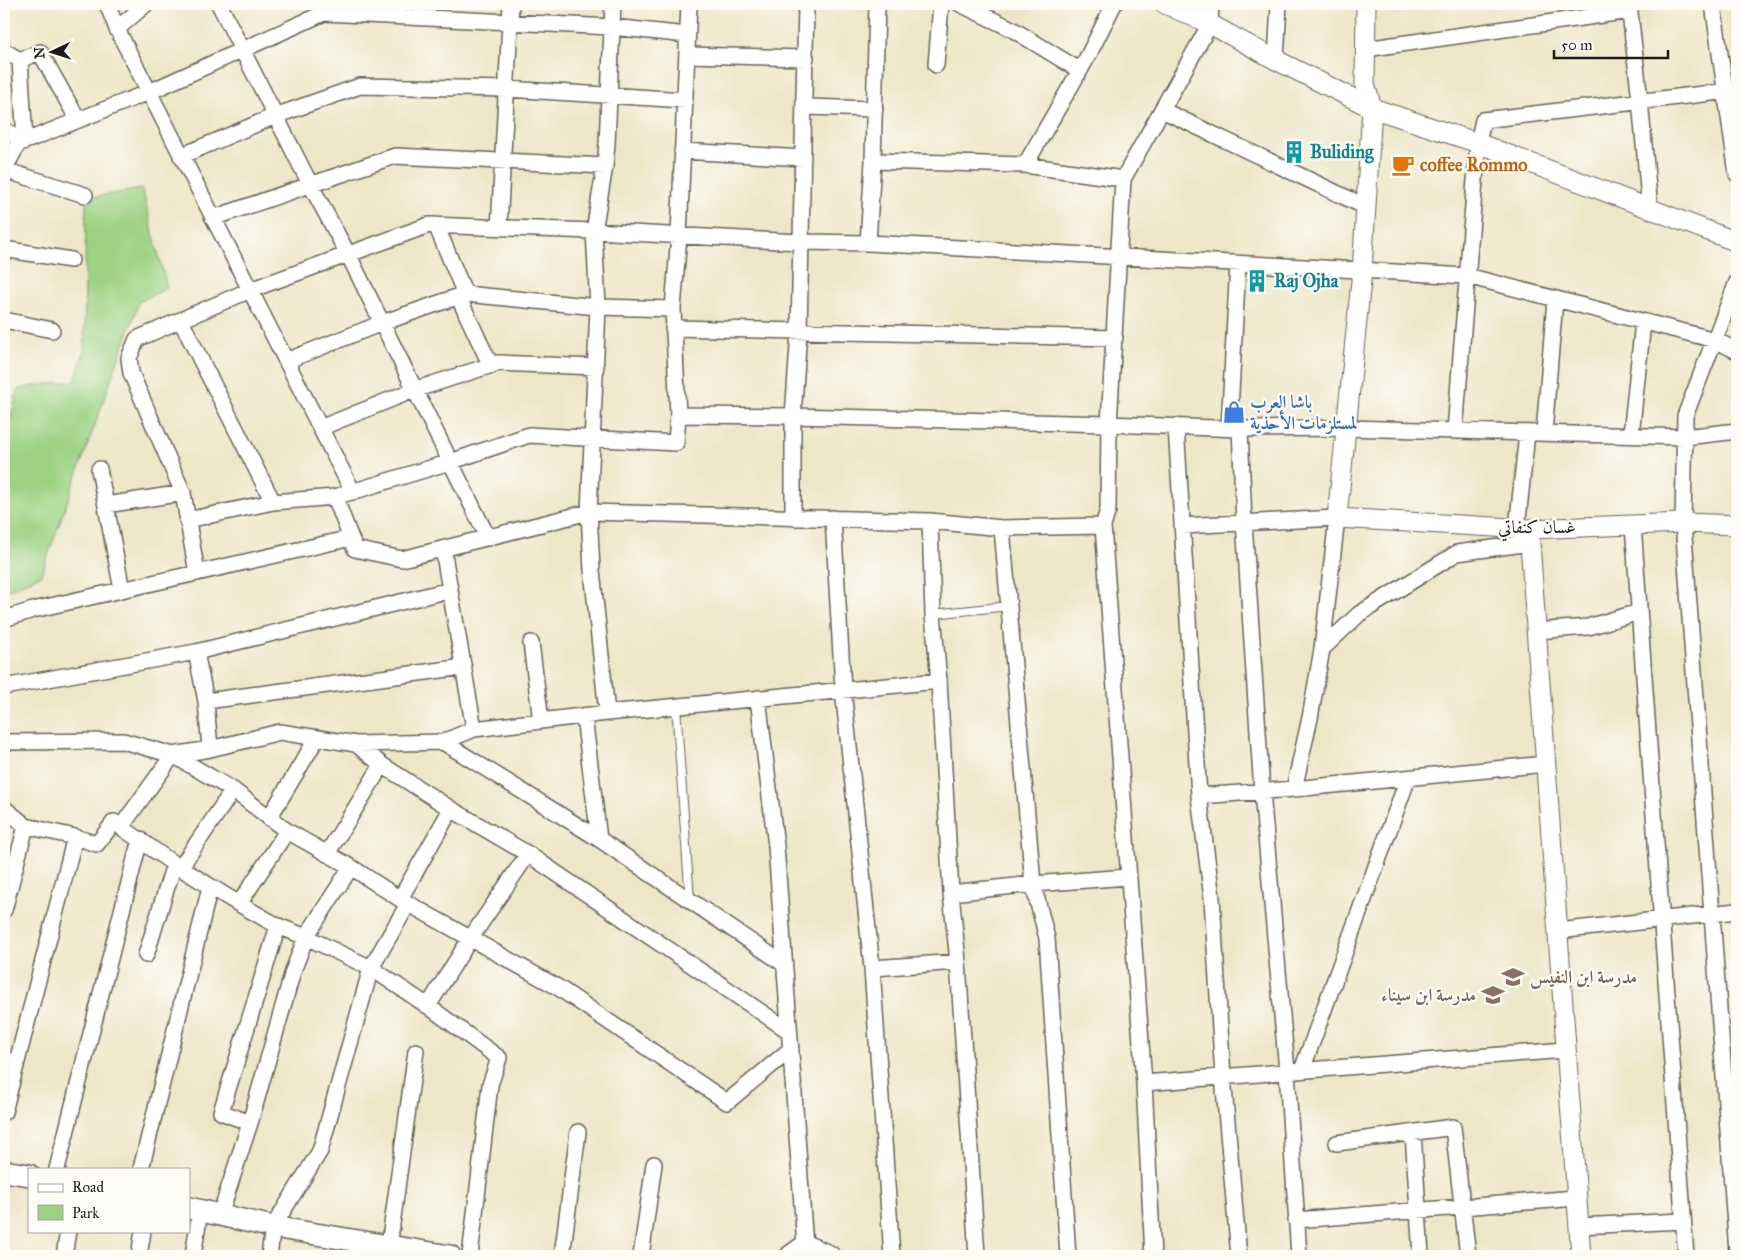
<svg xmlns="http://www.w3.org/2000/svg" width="1741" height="1260" font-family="'IM FELL Great Primer',Amiri,serif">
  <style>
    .green { fill: #9ed283; stroke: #5d7750 }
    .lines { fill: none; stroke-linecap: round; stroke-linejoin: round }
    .service-casing { stroke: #656358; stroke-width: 10 }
    .minor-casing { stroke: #656358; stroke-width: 18 }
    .tertiary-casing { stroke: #656358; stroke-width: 21 }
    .secondary-casing { stroke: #656358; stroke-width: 24 }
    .service { stroke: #fff; stroke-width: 8 }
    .minor { stroke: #fff; stroke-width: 15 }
    .tertiary { stroke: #fff; stroke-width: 19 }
    .secondary { stroke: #fff; stroke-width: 21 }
    .labels { text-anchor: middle; stroke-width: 4.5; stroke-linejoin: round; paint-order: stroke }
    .culture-label { font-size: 18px; font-weight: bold; fill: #0d838f; stroke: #fdfcf7; text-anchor: start }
    .food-label { font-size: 18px; font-weight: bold; fill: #c56008; stroke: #fdfcf7; text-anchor: start }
    .shop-label { font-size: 18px; font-weight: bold; fill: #366cbe; stroke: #fdfcf7; text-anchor: start }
    .street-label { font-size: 18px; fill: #1c1c1c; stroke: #fdfcf7 }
    .education-label { font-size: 18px; font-weight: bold; fill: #785e54; stroke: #fdfcf7; text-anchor: start }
  </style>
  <rect width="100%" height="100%" fill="#fdfcf7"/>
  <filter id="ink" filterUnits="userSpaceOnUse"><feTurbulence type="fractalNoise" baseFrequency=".02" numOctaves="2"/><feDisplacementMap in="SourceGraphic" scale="10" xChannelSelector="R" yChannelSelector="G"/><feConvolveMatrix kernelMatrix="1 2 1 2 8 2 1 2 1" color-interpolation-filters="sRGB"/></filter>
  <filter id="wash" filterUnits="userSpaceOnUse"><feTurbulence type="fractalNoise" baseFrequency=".0096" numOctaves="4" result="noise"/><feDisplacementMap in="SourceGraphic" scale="20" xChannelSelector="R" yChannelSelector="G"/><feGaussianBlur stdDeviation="1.12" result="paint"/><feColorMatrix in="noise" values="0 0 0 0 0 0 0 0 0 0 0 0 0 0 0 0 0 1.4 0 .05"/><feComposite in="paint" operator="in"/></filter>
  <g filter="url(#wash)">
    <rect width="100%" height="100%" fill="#ede6c7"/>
    <path class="green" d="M142,189L167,288L139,302L41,575L4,592V445L18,389L39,385L75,381L84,351L86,198Z"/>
  </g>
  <g filter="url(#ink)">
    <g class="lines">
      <defs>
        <path id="service" d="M933,614L1009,606
          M676,706L690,900"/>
        <path id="minor" d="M107,4L117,29L353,492
          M219,4L310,184L349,256L488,538
          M960,4L1012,29L1079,70
          M1629,4L1640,100L1650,210
          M1713,4L1737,174
          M117,29L146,4
          M1365,49L1630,11
          M4,51L20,60L40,52L78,120
          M687,55L806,58
          M20,60L25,141
          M1276,60L1279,4
          M936,65L941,4
          M805,107L875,109
          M1162,110L1366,207
          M4,130L25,141
          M682,151L803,158
          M181,156L275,116L360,86L507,89L685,100
          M873,161L1025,165L1123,179
          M1025,165L1087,58L1114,4
          M4,170L18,144L149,92L324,13L612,27L687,35
          M4,170L85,195
          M213,218L395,156L605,166
          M436,225L465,294
          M499,228L511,4
          M868,243L873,161L877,4
          M4,249L71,260
          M1737,282L1685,416L1683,523L1737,1252
          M458,296L491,366
          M4,320L52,330
          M181,321L273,502
          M673,328L1115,338
          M286,361L382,323L465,294L598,307L673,309
          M678,415L793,416L1109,424L1240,429L1346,428L1685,437L1737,431
          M1176,426L1199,796L1212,898L1223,1077L1239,1256
          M320,428L414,390L498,363L596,367
          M1229,428L1238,264
          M1240,429L1244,522L1262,792L1287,1071L1299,1256
          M1455,431L1478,143L1483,120L1737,90
          M1544,433L1555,300
          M1631,435L1643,322
          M99,469L122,590
          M335,497L355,549L402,559L589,512L930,521L1002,528L1103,526
          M106,505L183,493
          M793,518V416L799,332L806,4
          M833,518L843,689L872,968L892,1256
          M187,520L273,502L335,497L450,462L529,435L676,443L678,415L673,309L679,235L689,4
          M930,521L933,614L939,681L951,893L958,962L977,1256
          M1633,525L1686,1256
          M1182,526L1337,518L1322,649L1359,614L1457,553L1530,543
          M1002,528L1033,884L1047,938L1068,1256
          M1517,529L1527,433
          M443,549L474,729
          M197,573L183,493L131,373L129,358L137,339L250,290L429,225L594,231L800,242L868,243L1467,276L1715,340L1737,351
          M4,619L33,610L351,538
          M1536,631L1588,627L1639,612
          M531,643L541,721
          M196,652L206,701L210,749
          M4,687L196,652L450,590
          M758,698L776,846L805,1246
          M206,701L464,667
          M607,713L592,570L589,512L598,307L594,231L605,166L607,144L613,4
          M584,716L599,839
          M4,742L123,741L173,755L210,749L280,732L356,744L443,742L474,729L607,713L939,681
          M443,742L599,839L784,964
          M356,744L382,765L451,809L528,854L789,1031
          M1294,789L1310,718L1322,649
          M1199,796L1294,789L1546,764
          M4,808L26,826L75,837L97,844L114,822L174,864L239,904L278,926L306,937L371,968L428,1006L499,1058L490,1085L470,1256
          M269,818L317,738
          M121,827L173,755L233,790L287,831L351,867L400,899L559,988L727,1102L791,1049
          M327,854L382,765
          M180,868L233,790
          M951,893L1033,884L1128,877
          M400,899L451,809
          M239,904L287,831
          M4,910L26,826
          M1558,931L1737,911
          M146,955L174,864
          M872,968L958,962
          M428,1006L470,939L528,854
          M1302,1070L1408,778
          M1144,1083L1565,1050
          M4,1112L75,837
          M250,1123L221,1112L278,926
          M1413,1133L1421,1256
          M1337,1143L1453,1127L1468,1256
          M57,1169L140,839
          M141,1169L210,887
          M220,1215L250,1123L293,971L306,937L351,867
          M1296,1220L1577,1198
          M1579,1226L1683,1221
          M389,1246L416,1051
          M64,1256L68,1231
          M139,1256L143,1231
          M193,1256L200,1211
          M269,1256L273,1227L320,1151L371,968L408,904
          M562,1256L578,1132
          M641,1256L654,1164
          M1153,1256L1144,1083L1103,526L1108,510L1109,424L1123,179L1210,24L1211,4"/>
        <path id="tertiary" d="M1165,4L1210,24L1276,60L1372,108L1478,143L1737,242
          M1366,4L1365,84L1372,108L1362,271L1337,518L1529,529L1683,523L1737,525
          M1529,529L1581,1256"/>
        <path id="secondary" d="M4,1171L29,1175
          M189,1208L273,1227L450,1256
          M791,1256L805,1246L829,1256"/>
      </defs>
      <use href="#service" class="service-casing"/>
      <use href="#minor" class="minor-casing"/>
      <use href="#tertiary" class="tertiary-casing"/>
      <use href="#secondary" class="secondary-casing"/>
      <use href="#service" class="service"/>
      <use href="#minor" class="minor"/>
      <use href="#tertiary" class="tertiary"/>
      <use href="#secondary" class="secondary"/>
    </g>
  </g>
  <defs>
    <symbol id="building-bare" viewBox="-9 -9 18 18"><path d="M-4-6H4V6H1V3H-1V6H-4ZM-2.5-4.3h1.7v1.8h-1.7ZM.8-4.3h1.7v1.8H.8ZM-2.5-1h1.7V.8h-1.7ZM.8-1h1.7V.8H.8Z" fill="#0f9aa8" stroke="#fdfcf7" stroke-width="2.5" paint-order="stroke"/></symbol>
    <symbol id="cafe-bare" viewBox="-9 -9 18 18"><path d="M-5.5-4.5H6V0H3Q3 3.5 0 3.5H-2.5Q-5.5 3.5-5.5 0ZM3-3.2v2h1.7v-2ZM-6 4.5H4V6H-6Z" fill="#e8710a" stroke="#fdfcf7" stroke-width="2.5" paint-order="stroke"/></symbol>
    <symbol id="shop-bare" viewBox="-9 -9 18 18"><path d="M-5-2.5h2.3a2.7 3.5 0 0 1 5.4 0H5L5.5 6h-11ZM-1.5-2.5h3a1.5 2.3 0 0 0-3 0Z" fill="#3f7fe0" stroke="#fdfcf7" stroke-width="2.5" paint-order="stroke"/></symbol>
    <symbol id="school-bare" viewBox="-9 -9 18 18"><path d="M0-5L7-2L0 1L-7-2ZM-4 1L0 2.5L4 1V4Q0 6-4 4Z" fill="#8d6e63" stroke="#fdfcf7" stroke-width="2.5" paint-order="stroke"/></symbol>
  </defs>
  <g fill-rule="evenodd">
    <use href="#building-bare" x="1278" y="136" width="32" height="32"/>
    <use href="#cafe-bare" x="1387" y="149" width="32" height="32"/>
    <use href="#building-bare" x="1241" y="265" width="32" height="32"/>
    <use href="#shop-bare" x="1218" y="396" width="32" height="32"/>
    <use href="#school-bare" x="1497" y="961" width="32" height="32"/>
    <use href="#school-bare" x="1477" y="979" width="32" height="32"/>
  </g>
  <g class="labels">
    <g class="culture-label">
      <text x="1310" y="158">Buliding</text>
      <text x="1274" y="287">Raj Ojha</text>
    </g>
    <g class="food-label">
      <text x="1420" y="171">coffee Rommo</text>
    </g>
    <g class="shop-label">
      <text x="1250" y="408">باشا العرب<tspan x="1250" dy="21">لمستلزمات الأحذية</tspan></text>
    </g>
    <g class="street-label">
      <text x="1537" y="533">غسان كنفاتي</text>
    </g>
    <g class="education-label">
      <text x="1530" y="983">مدرسة ابن النفيس</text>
      <text x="1476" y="1001" text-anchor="end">مدرسة ابن سيناء</text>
    </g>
  </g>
  <rect width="1741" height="1260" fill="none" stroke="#fdfcf7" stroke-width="20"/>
  <rect x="28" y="1168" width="162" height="65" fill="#fdfcf7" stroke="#a3a29f"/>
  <rect x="38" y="1184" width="25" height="8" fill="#ffffff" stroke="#a3a29f"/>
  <text x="72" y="1192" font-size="15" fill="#1c1c1c">Road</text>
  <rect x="38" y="1205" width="25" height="15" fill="#9ed283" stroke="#a3a29f"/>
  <text x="72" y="1218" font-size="15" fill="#1c1c1c">Park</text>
  <g transform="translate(52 52) rotate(266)" stroke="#fdfcf7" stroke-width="4" paint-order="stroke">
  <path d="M0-4L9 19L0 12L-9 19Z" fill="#1c1c1c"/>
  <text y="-8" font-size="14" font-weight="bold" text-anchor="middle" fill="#1c1c1c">N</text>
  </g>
  <path d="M1554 50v8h114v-8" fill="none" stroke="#1c1c1c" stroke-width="2.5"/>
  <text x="1561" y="50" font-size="15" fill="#1c1c1c" stroke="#fdfcf7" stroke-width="4" paint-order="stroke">50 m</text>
</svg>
